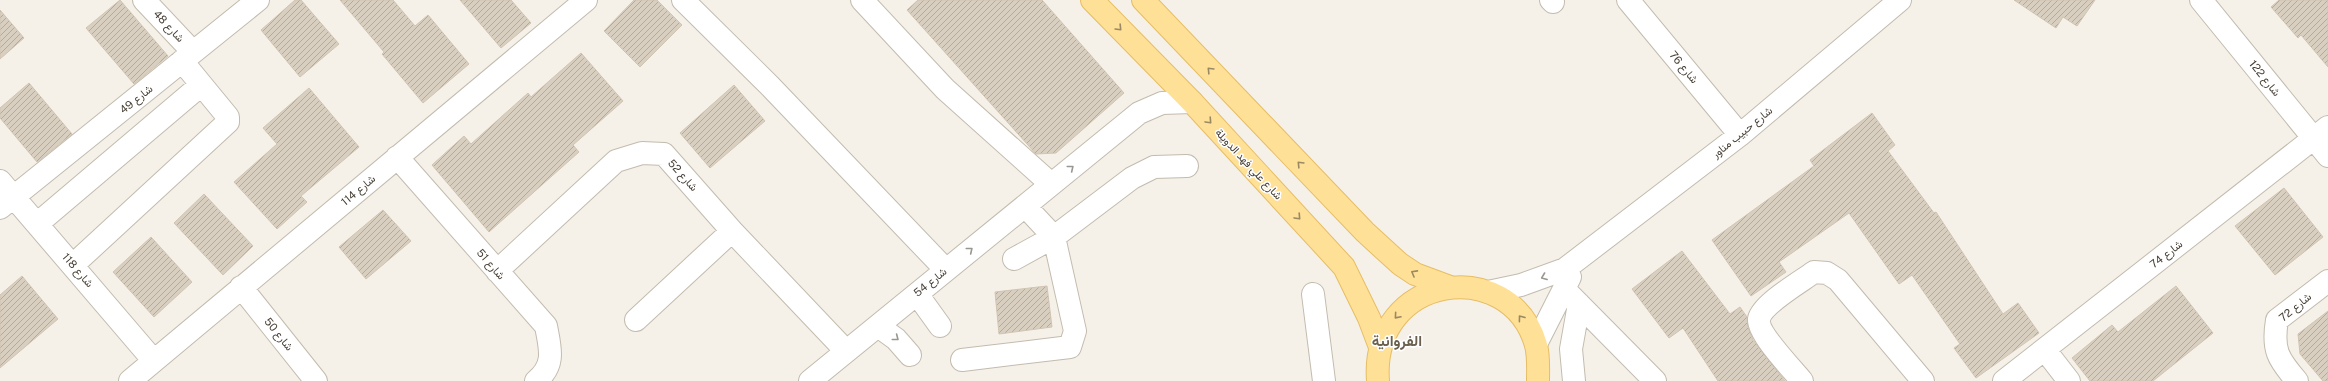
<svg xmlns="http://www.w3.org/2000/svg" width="2328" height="381" font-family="'Public Sans',Vazirmatn,sans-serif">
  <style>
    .building { fill: url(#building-hatch); stroke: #d1c4b1 }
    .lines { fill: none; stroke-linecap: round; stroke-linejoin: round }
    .minor-casing { stroke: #c3bbae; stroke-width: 24 }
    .major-casing { stroke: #e6bd65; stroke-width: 24 }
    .minor { stroke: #fff; stroke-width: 22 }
    .major { stroke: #ffe097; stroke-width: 22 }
    .oneway { stroke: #9a8962 }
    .oneway2 { stroke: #9a9691 }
    .labels { text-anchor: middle; stroke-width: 3; stroke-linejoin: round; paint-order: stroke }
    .street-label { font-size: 11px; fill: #484137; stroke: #fff }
    .district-label { font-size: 15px; font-weight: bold; fill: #6b5f4e; stroke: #fff }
  </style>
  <defs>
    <pattern id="building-hatch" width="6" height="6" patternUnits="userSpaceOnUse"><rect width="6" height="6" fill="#d9cfc1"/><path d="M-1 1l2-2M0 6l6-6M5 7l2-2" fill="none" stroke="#b2aa9e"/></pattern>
  </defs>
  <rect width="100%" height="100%" fill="#f5f1e9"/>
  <path class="building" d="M120,0L168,56L134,84L86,28Z
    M295,0H301L339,44L300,77L261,30Z
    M340,0H393L415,26L428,15L469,64L423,103L382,54L384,52Z
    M460,0H511L531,23L501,48Z
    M634,0H657L682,25L640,67L604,31Z
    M918,0H1042L1124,93L1056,153L1036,154L907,10Z
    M2014,0H2095L2077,26L2063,17L2056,28Z
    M2279,0H2328V67L2301,35L2298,38L2271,7Z
    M0,10L24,38L0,59Z
    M581,53L623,101L573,145L579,152L489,232L432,165L464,136L471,144L528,93L531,97Z
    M29,83L72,134L37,162L0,118V108Z
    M734,85L765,121L710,168L680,133Z
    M309,88L359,147L301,196L307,202L277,229L234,182L277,144L263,128Z
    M1872,113L1895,145L1888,151L1934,213L1936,212L2003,314L2018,303L2039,333L1976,378L1954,348L1960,344L1912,275L1899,284L1849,213L1779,262L1786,272L1751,296L1712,240L1814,166L1810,160Z
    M2284,188L2323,237L2275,275L2235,226Z
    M204,194L253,246L223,275L174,223Z
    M383,210L411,241L366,279L339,247Z
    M151,237L192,282L154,317L113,272Z
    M1682,251L1730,314L1740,307L1747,317L1748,327L1753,340L1785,381H1718L1683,328L1669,338L1632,289Z
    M22,276L58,319L0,368V295Z
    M1047,286L1052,327L999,334L995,292Z
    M2176,286L2213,333L2153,381H2090L2072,358L2112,325L2118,332Z
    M2328,311V381H2323L2300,354L2298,334Z"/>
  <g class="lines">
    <defs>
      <path id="minor" d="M144,0L193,52
        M683,0L770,86L946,270
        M862,0L945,89L1051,184
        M1551,0L1553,2
        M1628,0L1740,135
        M2201,0L2328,156
        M397,157L546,326C550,348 556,365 536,381
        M0,181L154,361
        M0,208L258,0
        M37,224L201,85
        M1014,259L1054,237L1132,178L1154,167L1187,166
        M73,265L228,122V117L182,61
        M497,271L616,161L642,153L664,154L732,231L846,351
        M241,287L316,381
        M1564,289L1655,381
        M1488,292L1521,285L1565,269L1740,135L1900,0
        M917,294L940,326
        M1313,294L1324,381
        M636,320L732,231
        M878,326L896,339L910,355
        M1536,344L1570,277
        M2045,350L2069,381
        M962,360L1070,347L1075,331L1054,237L1025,206
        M130,381L586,0
        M810,381L1139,113L1162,103L1192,102
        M1574,381L1571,349L1579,304
        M1802,381C1793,370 1757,333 1759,319C1762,304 1802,281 1814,272L1827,273L1838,280L1923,381
        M2004,381L2328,127
        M2297,381C2278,359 2272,350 2277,320L2328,281"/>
      <path id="major" d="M1092,0L1192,102L1344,267L1369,318L1380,347
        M1143,0L1365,232L1400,264L1415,274L1450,287
        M1378,381C1370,274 1510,254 1536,345C1539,357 1538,369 1538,381"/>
    </defs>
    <use href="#minor" class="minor-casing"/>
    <use href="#major" class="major-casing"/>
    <use href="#minor" class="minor"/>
    <use href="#major" class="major"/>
  </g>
  <defs><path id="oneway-chevron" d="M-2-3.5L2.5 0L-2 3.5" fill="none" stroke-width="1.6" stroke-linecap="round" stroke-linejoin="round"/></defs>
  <g class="oneway">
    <use href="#oneway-chevron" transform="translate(1119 28) rotate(46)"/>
    <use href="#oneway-chevron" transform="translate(1210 70) rotate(-134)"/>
    <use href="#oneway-chevron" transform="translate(1209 121) rotate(47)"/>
    <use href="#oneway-chevron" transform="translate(1300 164) rotate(-134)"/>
    <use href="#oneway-chevron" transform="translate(1298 217) rotate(47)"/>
    <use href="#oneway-chevron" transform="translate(1414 273) rotate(-151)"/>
    <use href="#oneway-chevron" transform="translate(1397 316) rotate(131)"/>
    <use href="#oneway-chevron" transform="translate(1521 318) rotate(-127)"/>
  </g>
  <g class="oneway2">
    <use href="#oneway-chevron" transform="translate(1071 168) rotate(-39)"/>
    <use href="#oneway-chevron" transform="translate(970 250) rotate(-39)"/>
    <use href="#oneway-chevron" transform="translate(1544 277) rotate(159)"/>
    <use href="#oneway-chevron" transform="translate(896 338) rotate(38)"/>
  </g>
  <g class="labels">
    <g class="street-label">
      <text transform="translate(169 26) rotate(47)" y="4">شارع 48</text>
      <text transform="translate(1684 67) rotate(50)" y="4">شارع 76</text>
      <text transform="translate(2265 78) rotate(51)" y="4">شارع 122</text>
      <text transform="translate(136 99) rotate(-39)" y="4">شارع 49</text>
      <text transform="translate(1742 132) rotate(-39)" y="4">شارع حبيب مناور</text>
      <text transform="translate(1249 164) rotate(47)" y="4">شارع علي فهد الدويلة</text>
      <text transform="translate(683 175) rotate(48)" y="4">شارع 52</text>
      <text transform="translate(358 190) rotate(-40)" y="4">شارع 114</text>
      <text transform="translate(2166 254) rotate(-38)" y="4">شارع 74</text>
      <text transform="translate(491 264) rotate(49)" y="4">شارع 51</text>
      <text transform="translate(78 270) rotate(49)" y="4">شارع 118</text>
      <text transform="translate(930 282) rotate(-39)" y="4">شارع 54</text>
      <text transform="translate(2295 307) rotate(-40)" y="4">شارع 72</text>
      <text transform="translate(279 334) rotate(51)" y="4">شارع 50</text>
    </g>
    <g class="district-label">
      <text x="1397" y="346">الفروانية</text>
    </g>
  </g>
</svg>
